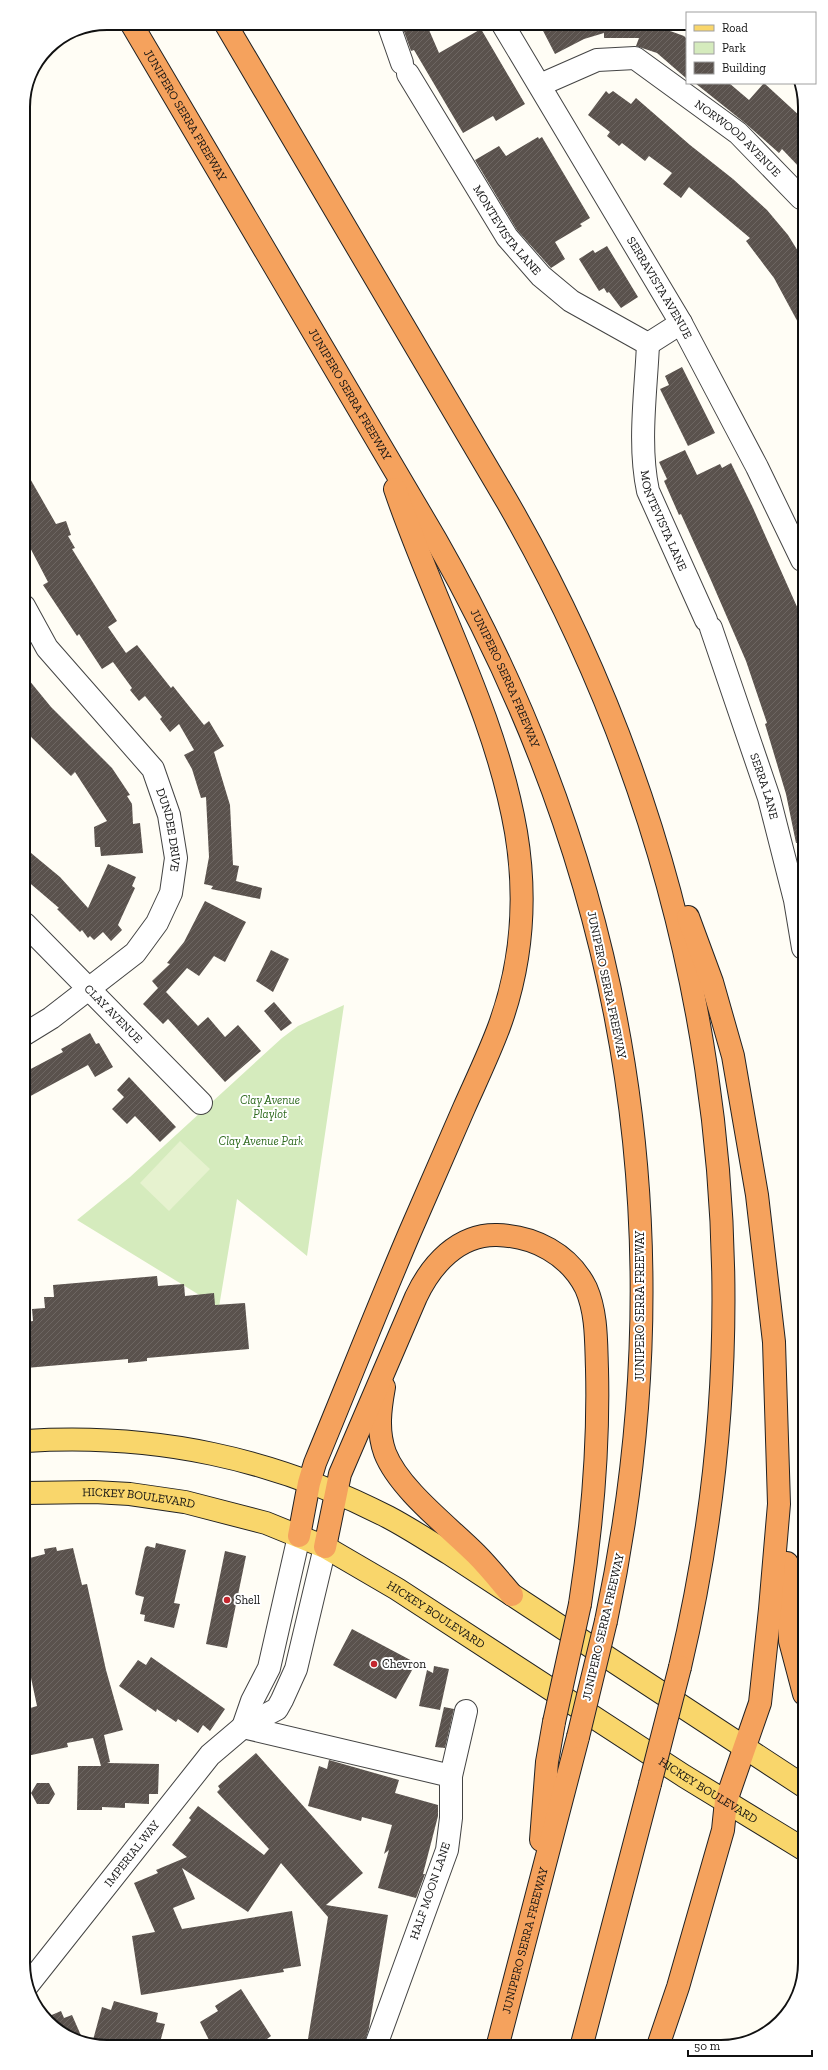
<svg xmlns="http://www.w3.org/2000/svg" width="828" height="2070" font-family="'Zilla Slab',serif">
  <style>
    .park { fill: #d5ebbd }
    .pitch { fill: #e6f2cf }
    .building { fill: url(#building-hatch) }
    .lines { fill: none; stroke-linecap: round; stroke-linejoin: round }
    .minor-casing { stroke: #444; stroke-width: 24 }
    .major-casing { stroke: #222; stroke-width: 24 }
    .highway-casing { stroke: #222; stroke-width: 24 }
    .minor { stroke: #fff; stroke-width: 22 }
    .major { stroke: #f9d66b; stroke-width: 22 }
    .highway { stroke: #f5a25d; stroke-width: 22 }
    .highway-bridge-casing { stroke: #222; stroke-width: 24; stroke-linecap: butt }
    .highway-bridge { stroke: #f5a25d; stroke-width: 22 }
    .poi-dot { fill: #c4262e; stroke: #fff; stroke-width: 1.5 }
    .labels { text-anchor: middle; stroke-width: 4; stroke-linejoin: round; paint-order: stroke }
    .street-label { font-size: 12px; fill: #111; stroke: #fff }
    .park-label { font-size: 12px; font-style: italic; fill: #2f6b1f; stroke: #fff }
    .poi-label { font-size: 12px; fill: #111; stroke: #fff; text-anchor: start }
    .rim { fill: none; stroke: #111; stroke-width: 2 }
  </style>
  <defs>
    <pattern id="building-hatch" width="6" height="6" patternUnits="userSpaceOnUse"><rect width="6" height="6" fill="#5a524d"/><path d="M-1 1l2-2M0 6l6-6M5 7l2-2" fill="none" stroke="#6d6662"/></pattern>
  </defs>
  <rect width="100%" height="100%" fill="#fffdf5"/>
  <path class="park" d="M344,1005L307,1256L237,1199L219,1307L77,1220L130,1177L282,1038L298,1026Z"/>
  <path class="pitch" d="M180,1141L210,1169L169,1211L140,1183Z"/>
  <path class="building" d="M401,23H426L439,53L481,29L525,104L496,121L493,116L463,133L414,50L411,51Z
    M539,23H648L684,36L687,39V79L657,53L636,46L639,38H604V33L584,39L555,54Z
    M695,83H729L749,100L764,83L801,117V169L782,149L779,153L745,123Z
    M606,91L609,94L613,91L631,104L636,98L690,145L733,179L767,210L788,235L801,256V328L774,278L746,241L750,238L689,187L681,198L663,184L672,173L649,156L645,161L622,143L619,146L607,136L610,132L588,115Z
    M538,137L539,139L542,137L590,218L580,224L582,226L555,242L565,259L551,268L517,230L475,160L499,146L506,156Z
    M607,246L638,297L621,308L609,292L607,293L604,288L599,291L579,259L593,250L595,253Z
    M682,367L715,433L688,446L660,389L669,385L665,376Z
    M685,450L697,475L720,464L722,468L731,463L753,508L802,618V842L796,843L786,794L765,724L767,723L746,661L710,578L681,514L679,515L664,481L667,479L659,462Z
    M24,468L56,524L66,521L71,535L68,536L75,548L72,549L117,621L108,627L126,653L137,645L171,688L173,686L204,725L209,721L224,746L214,752L230,805L233,865L239,866L236,881L262,888L260,899L211,889L213,886L204,884L209,857L206,797L201,798L192,769L184,755L194,750L179,724L170,732L160,719L162,717L145,696L139,701L130,690L132,688L113,662L102,669L79,634L77,636L43,585L48,582L25,538L30,535L24,525Z
    M24,674L51,707L112,768L130,795L127,796L132,804L133,824L140,823L143,853L101,856L100,847H95L94,827L107,821L75,772L71,776L25,731Z
    M25,848L60,877L88,908L108,864L136,877L132,886L135,888L118,925L122,930L111,941L103,932L94,940L90,936L88,938L82,930L80,932L57,909L59,908L25,879Z
    M205,901L246,922L225,962L214,956L199,976L187,968L166,992L198,1026L208,1017L225,1037L238,1025L261,1051L225,1082L168,1019L163,1024L143,1004L158,988L152,981L170,964L167,963L184,942Z
    M271,950L289,959L273,992L256,981Z
    M274,1002L292,1023L281,1031L264,1011Z
    M90,1033L96,1044L99,1043L113,1067L95,1077L88,1065L25,1099V1072L63,1052L61,1049Z
    M129,1077L176,1127L160,1142L135,1116L127,1124L112,1109L124,1097L117,1090Z
    M157,1276L158,1286L184,1284L185,1296L214,1293L215,1305L245,1303L249,1349L147,1358V1361L128,1363V1359L26,1368V1322L33,1321L32,1309L45,1308L44,1297H54L53,1285Z
    M156,1543L186,1550L174,1603L180,1604L174,1628L144,1621L145,1615L140,1614L144,1597L136,1595L135,1593L145,1548L147,1546L155,1548Z
    M56,1547L57,1551L73,1548L82,1585L87,1584L106,1670L123,1730L104,1735L110,1762L107,1763L159,1764L158,1794H149V1804L125,1803V1808L102,1807V1810H77L78,1766H101L93,1738L67,1743L68,1747L27,1756V1709L37,1706L31,1678L27,1675L26,1559L45,1554L44,1549Z
    M225,1551L246,1556L227,1648L206,1644Z
    M352,1629L416,1663L396,1699L333,1665Z
    M151,1657L225,1709L210,1731L203,1725L198,1733L178,1719L176,1722L157,1709L156,1712L119,1686L138,1660L146,1665Z
    M434,1666L449,1669L440,1710L419,1706L427,1670L433,1673Z
    M444,1707L454,1709L445,1748L435,1747Z
    M256,1753L363,1873L326,1905L388,1915L369,2028L364,2045H307L328,1917L281,1863L248,1912L182,1868L195,1899L173,1908L182,1929L292,1911L301,1966L283,1969L284,1972L141,1995L132,1936L155,1932L134,1883L158,1873L156,1870L187,1857L172,1845L191,1820L189,1818L198,1806L264,1855L269,1849L217,1792L220,1789L218,1786Z
    M329,1760L399,1780L395,1793L438,1805V1816L423,1874H425L416,1898L378,1888L389,1850L384,1854L392,1825L362,1817L361,1821L308,1806L319,1766L327,1769Z
    M37,1783H49L55,1794L49,1804H37L31,1793Z
    M241,1989L271,2036L267,2039L271,2046H212L200,2022L218,2011L215,2006Z
    M114,2001L158,2013L156,2022L165,2024L159,2046L119,2047L93,2040L102,2007L111,2010Z
    M61,2011L64,2018L72,2015L83,2040L56,2030L47,2017Z"/>
  <g class="lines">
    <defs>
      <g id="minor">
        <path d="M388,23L402,63"/>
        <path id="s1" d="M502,23L681,323L757,467L802,560"/>
        <path id="s2" d="M408,74L507,237L541,276L571,301L648,344C646,392 638,444 648,491L706,620"/>
        <path id="s3" d="M540,85L597,60L635,58L738,133L801,198"/>
        <path d="M648,344L681,323"/>
        <path id="s4" d="M24,606L47,648L153,769L169,815L176,858L171,893L157,923L135,953L51,1018L25,1034"/>
        <path id="s5" d="M711,628L769,798L795,900L803,948"/>
        <path id="s6" d="M25,924L201,1103"/>
        <path d="M243,1727L451,1776V1818L447,1850L376,2045"/>
        <path d="M243,1727L252,1701L269,1668L299,1536"/>
        <path d="M451,1776L466,1711"/>
        <path id="s7" d="M27,1986L210,1755L243,1727L277,1709L282,1700L296,1669L325,1547"/>
      </g>
      <g id="major">
        <path d="M26,1441C155,1433 273,1458 388,1517C409,1528 430,1542 450,1554L805,1787"/>
        <path id="s8" d="M26,1493L94,1492L130,1494L185,1502L266,1523L325,1547L397,1589L684,1776L805,1850"/>
      </g>
      <g id="highway">
        <path id="s9" d="M131,23L436,540C629,878 687,1240 606,1621"/>
        <path d="M225,23L508,503C712,858 775,1267 680,1667"/>
        <path d="M384,1387C380,1409 377,1431 385,1453C399,1489 448,1526 476,1554C489,1567 500,1581 512,1595"/>
        <path d="M299,1536L309,1483L315,1463C347,1386 377,1309 410,1232C428,1191 446,1150 464,1108C476,1081 489,1054 499,1027C522,964 527,898 516,832C495,711 434,604 395,489"/>
        <path d="M325,1547L340,1474L416,1297C431,1265 458,1234 497,1235C534,1236 569,1254 586,1288C597,1313 596,1342 597,1369C599,1448 592,1526 580,1604"/>
        <path d="M787,1563L790,1641L804,1694"/>
        <path d="M541,1840L547,1762L554,1722"/>
        <path d="M659,2043L678,1987L723,1830L726,1801L760,1703L770,1609L779,1504L774,1342L757,1195L733,1056L712,982L688,917"/>
        <path id="s10" d="M498,2044L578,1737"/>
        <path d="M582,2044L650,1784"/>
      </g>
    </defs>
    <use href="#minor" class="minor-casing"/>
    <use href="#major" class="major-casing"/>
    <use href="#highway" class="highway-casing"/>
    <use href="#minor" class="minor"/>
    <use href="#major" class="major"/>
    <use href="#highway" class="highway"/>
    <defs>
      <path id="highway-bridge" d="M554,1722L580,1604
        M578,1737L606,1621
        M650,1784L680,1667"/>
    </defs>
    <use href="#highway-bridge" class="highway-bridge-casing"/>
    <use href="#highway-bridge" class="highway-bridge"/>
  </g>
  <g class="poi-dot">
    <circle cx="227" cy="1600" r="4"/>
    <circle cx="374" cy="1664" r="4"/>
  </g>
  <g class="labels">
    <g class="street-label">
      <text dy="4" stroke="none"><textPath href="#s9" startOffset="107">JUNIPERO SERRA FREEWAY</textPath></text>
      <text dy="4" stroke="none"><textPath href="#s3" startOffset="231">NORWOOD AVENUE</textPath></text>
      <text dy="4" stroke="none"><textPath href="#s2" startOffset="185">MONTEVISTA LANE</textPath></text>
      <text dy="4" stroke="none"><textPath href="#s1" startOffset="308">SERRAVISTA AVENUE</textPath></text>
      <text dy="4" stroke="none"><textPath href="#s9" startOffset="431">JUNIPERO SERRA FREEWAY</textPath></text>
      <text dy="4" stroke="none"><textPath href="#s2" startOffset="550">MONTEVISTA LANE</textPath></text>
      <text dy="4" stroke="none"><textPath href="#s9" startOffset="755">JUNIPERO SERRA FREEWAY</textPath></text>
      <text dy="4" stroke="none"><textPath href="#s5" startOffset="167">SERRA LANE</textPath></text>
      <text dy="4" stroke="none"><textPath href="#s4" startOffset="272">DUNDEE DRIVE</textPath></text>
      <text transform="translate(607 985) rotate(78)" y="4">JUNIPERO SERRA FREEWAY</text>
      <text dy="4" stroke="none"><textPath href="#s6" startOffset="126">CLAY AVENUE</textPath></text>
      <text transform="translate(640 1306) rotate(-90)" y="4">JUNIPERO SERRA FREEWAY</text>
      <text dy="4" stroke="none"><textPath href="#s8" startOffset="113">HICKEY BOULEVARD</textPath></text>
      <text dy="4" stroke="none"><textPath href="#s8" startOffset="437">HICKEY BOULEVARD</textPath></text>
      <text transform="translate(603 1627) rotate(-77)" y="4">JUNIPERO SERRA FREEWAY</text>
      <text dy="4" stroke="none"><textPath href="#s8" startOffset="761">HICKEY BOULEVARD</textPath></text>
      <text dy="4" stroke="none"><textPath href="#s7" startOffset="169">IMPERIAL WAY</textPath></text>
      <text transform="translate(430 1891) rotate(-71)" y="4">HALF MOON LANE</text>
      <text dy="4" stroke="none"><textPath href="#s10" startOffset="107">JUNIPERO SERRA FREEWAY</textPath></text>
    </g>
    <g class="park-label">
      <text x="270" y="1104">Clay Avenue<tspan x="270" dy="14">Playlot</tspan></text>
      <text x="261" y="1145">Clay Avenue Park</text>
    </g>
    <g class="poi-label">
      <text x="235" y="1604">Shell</text>
      <text x="382" y="1668">Chevron</text>
    </g>
  </g>
  <path d="M0 0H828V2070H0ZM107 30H721A77 77 0 0 1 798 107V1963A77 77 0 0 1 721 2040H107A77 77 0 0 1 30 1963V107A77 77 0 0 1 107 30Z" fill="#fff" fill-rule="evenodd"/>
  <path class="rim" d="M107 30H721A77 77 0 0 1 798 107V1963A77 77 0 0 1 721 2040H107A77 77 0 0 1 30 1963V107A77 77 0 0 1 107 30Z"/>
  <rect x="686" y="12" width="130" height="72" fill="#ffffff" stroke="#a0a0a0"/>
  <rect x="694" y="25" width="20" height="6" fill="#f9d66b" stroke="#a0a0a0"/>
  <text x="722" y="32" font-size="12" fill="#111111">Road</text>
  <rect x="694" y="42" width="20" height="12" fill="#d5ebbd" stroke="#a0a0a0"/>
  <text x="722" y="52" font-size="12" fill="#111111">Park</text>
  <rect x="694" y="62" width="20" height="12" fill="url(#building-hatch)" stroke="#a0a0a0"/>
  <text x="722" y="72" font-size="12" fill="#111111">Building</text>
  <path d="M688 2050v6h124v-6" fill="none" stroke="#111111" stroke-width="2"/>
  <text x="694" y="2050" font-size="12" fill="#111111" stroke="#ffffff" stroke-width="3" paint-order="stroke">50 m</text>
</svg>
